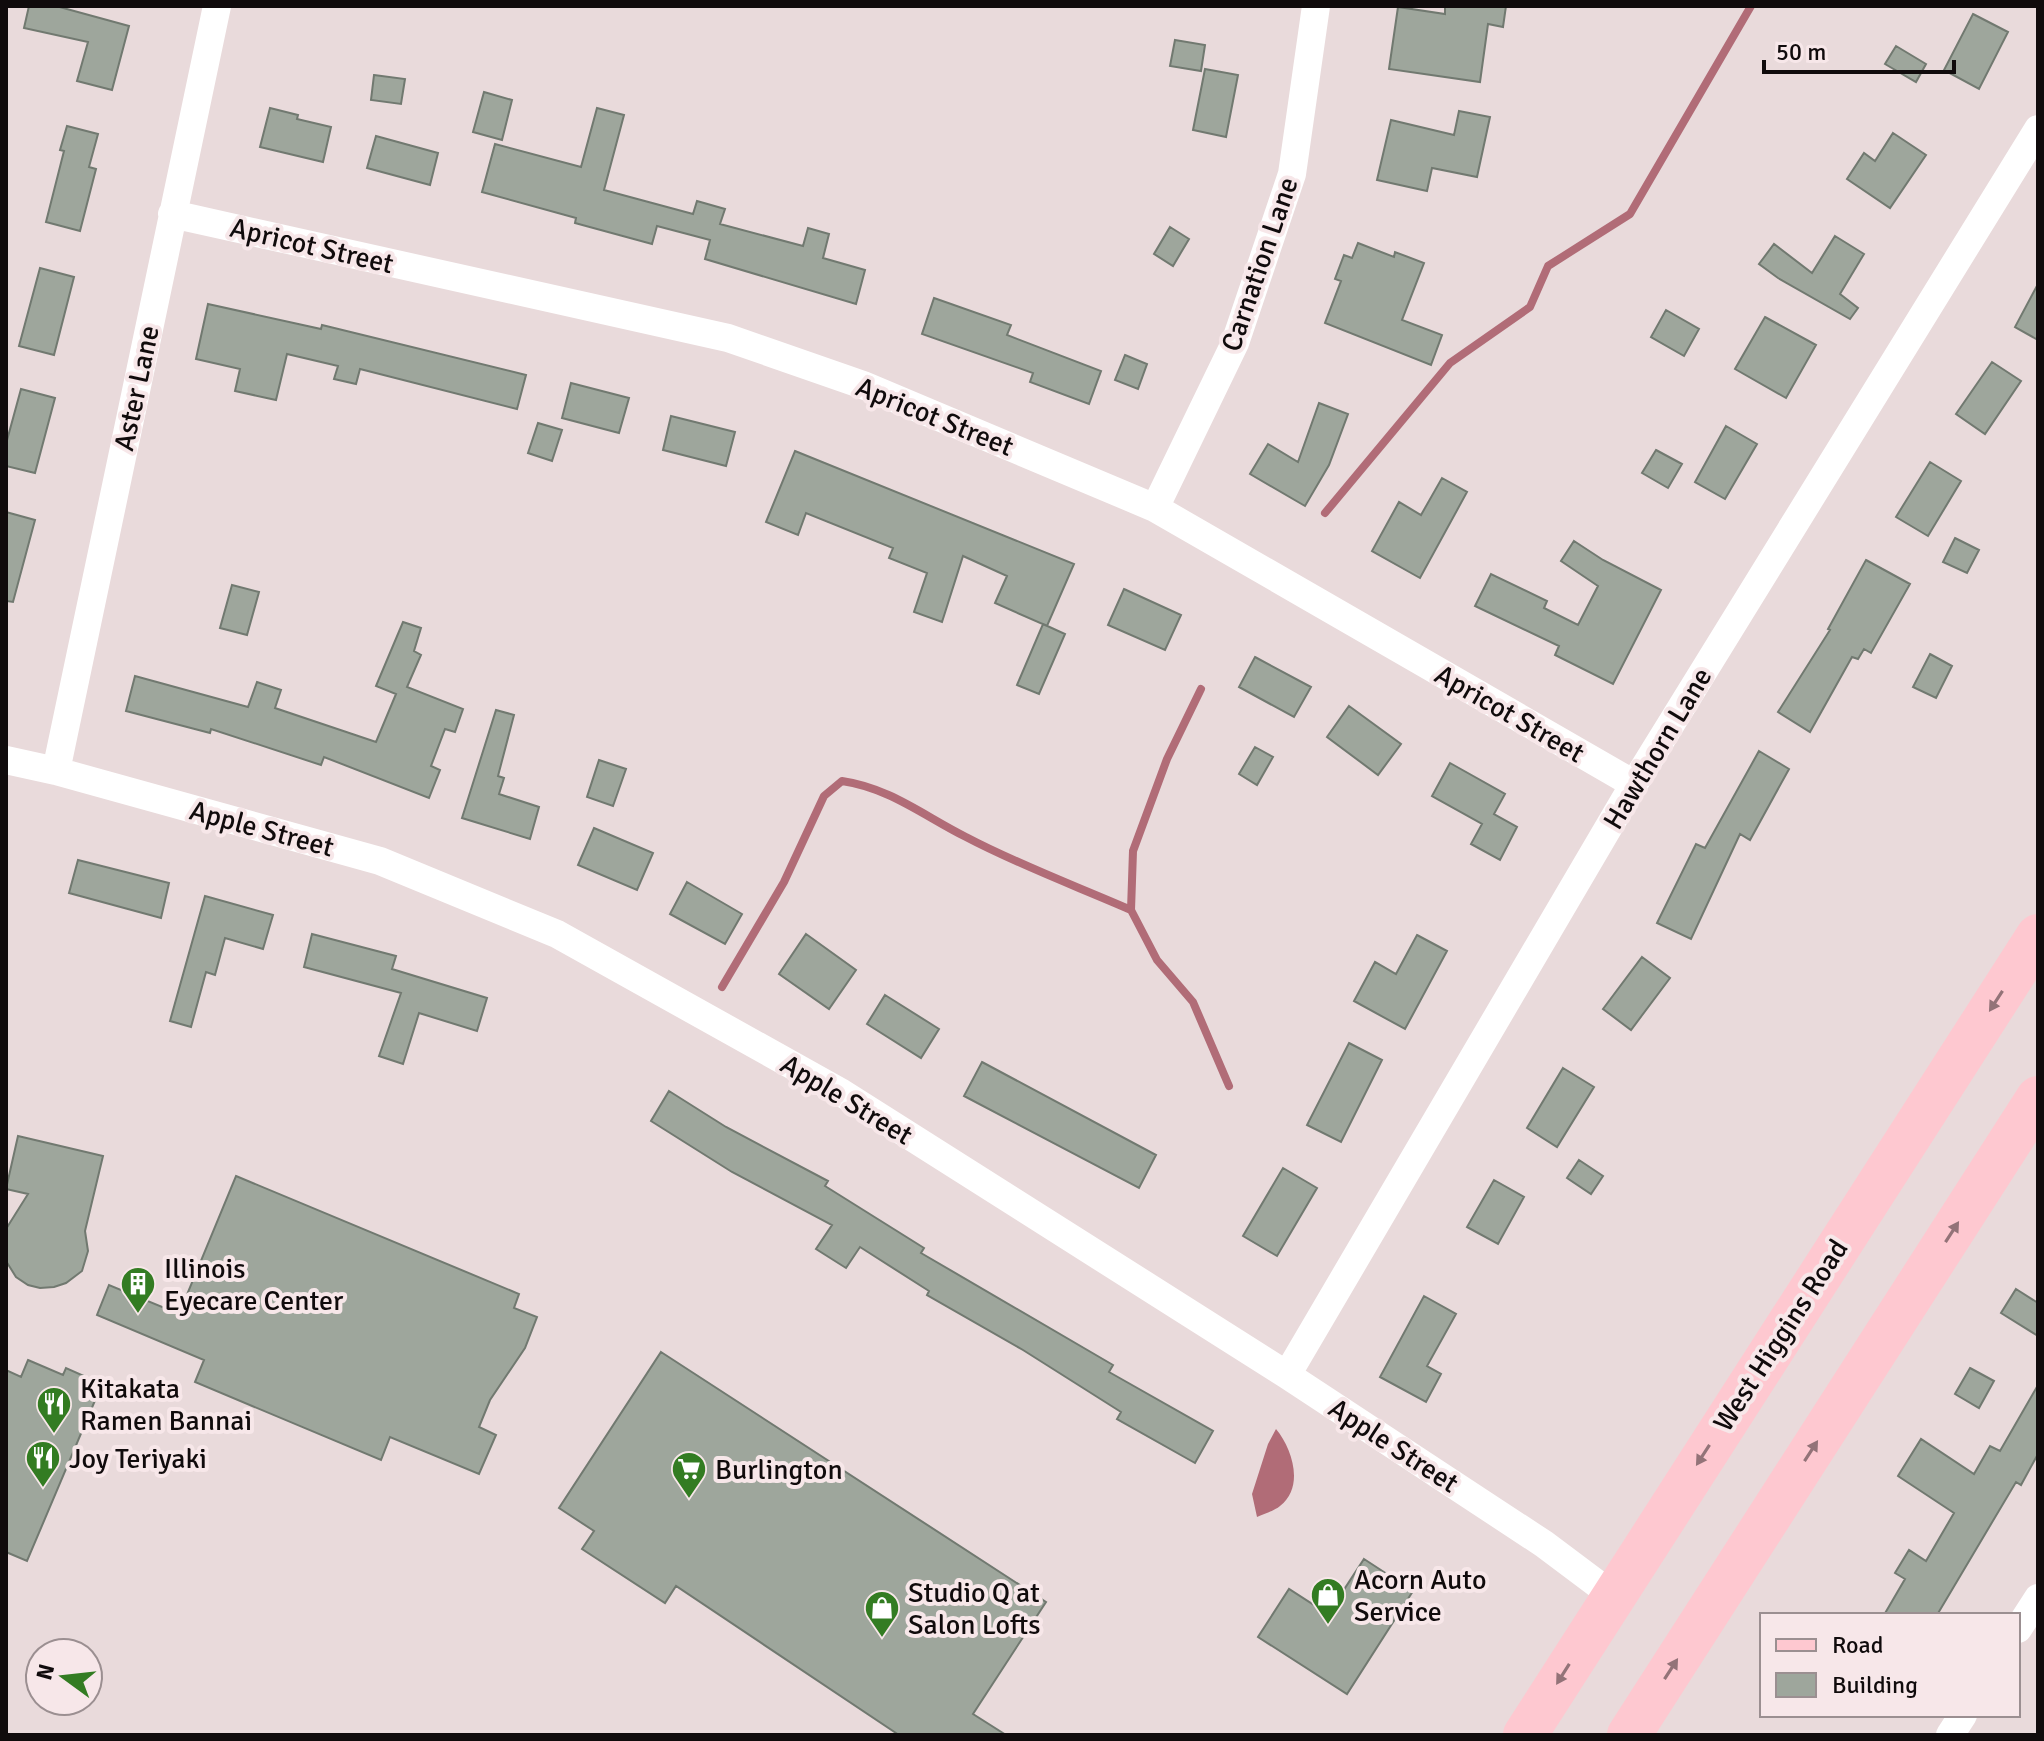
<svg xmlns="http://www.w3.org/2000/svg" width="2044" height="1741" font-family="Signika,sans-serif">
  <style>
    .water { fill: #b16c77 }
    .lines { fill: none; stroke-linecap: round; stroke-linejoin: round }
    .stream { stroke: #b16c77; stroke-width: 8 }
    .building { fill: #9ea69c; stroke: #717970; stroke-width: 2 }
    .minor { stroke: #fff; stroke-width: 28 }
    .primary { stroke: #fec8d0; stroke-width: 44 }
    .oneway { fill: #937378 }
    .labels { text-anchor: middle; stroke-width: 8; stroke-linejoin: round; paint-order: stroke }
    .street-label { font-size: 28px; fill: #100b0c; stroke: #f7e7e9 }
    .poi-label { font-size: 28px; fill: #100b0c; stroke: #f7e7e9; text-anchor: start }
  </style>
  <rect width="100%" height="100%" fill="#e9dadb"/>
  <path class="water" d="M1276,1429C1292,1448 1305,1487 1280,1506C1274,1511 1264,1514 1257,1517L1252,1494L1268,1444Z"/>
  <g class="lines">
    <path class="stream" d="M1325,513L1450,363L1530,307L1548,266L1630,214L1751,6
      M1131,910L1133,851L1167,759L1201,689
      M1131,910L1157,960L1193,1002L1229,1086
      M722,987L784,882L824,796L842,781C890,788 924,816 966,837C1019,865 1076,886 1131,910"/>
  </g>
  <path class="building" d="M29,6H56L129,26L112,90L77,81L88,42L24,28Z
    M1445,6H1506L1503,27L1488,24L1480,82L1389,69L1398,7L1445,14Z
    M1973,14L2008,32L1979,89L1944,70Z
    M1175,40L1205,45L1201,71L1170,66Z
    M1896,46L1926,64L1916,82L1885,64Z
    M1205,69L1238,75L1226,137L1193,130Z
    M374,75L405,79L401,104L371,100Z
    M484,92L512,100L502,140L473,132Z
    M270,108L298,115L297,119L331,127L323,162L260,147Z
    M597,108L624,115L604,190L693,214L697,201L725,209L720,224L803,246L808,228L829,234L823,258L865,270L856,304L705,259L710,240L657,226L652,244L575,223L576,218L482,192L495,144L581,167Z
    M1459,111L1490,117L1477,177L1432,168L1427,191L1377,180L1391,120L1454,135Z
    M67,126L98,134L89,167L96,169L80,231L46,222L64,151L60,150Z
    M1893,133L1926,155L1890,208L1847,179L1864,153L1875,161Z
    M376,136L438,153L430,185L367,168Z
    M1170,227L1189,239L1173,266L1154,254Z
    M1835,236L1864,254L1840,294L1858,308L1850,319L1778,278L1759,264L1774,244L1812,273Z
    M1358,243L1394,257L1395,252L1424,263L1402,320L1442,335L1431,365L1325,323L1341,281L1335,279L1344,255L1352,258Z
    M40,268L74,277L54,355L19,346Z
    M2038,284V340L2015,327Z
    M934,298L1011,325L1007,335L1101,371L1089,404L1030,382L1033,373L922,334Z
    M208,304L321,329L322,325L526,375L517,409L360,369L356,384L334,379L338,366L287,354L276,400L235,391L240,369L196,359Z
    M1666,310L1699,329L1684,356L1651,337Z
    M1765,317L1816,345L1786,398L1735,369Z
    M1125,355L1147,364L1138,389L1115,380Z
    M1992,362L2021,381L1985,434L1956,414Z
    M571,383L629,398L619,433L562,418Z
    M21,389L55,398L35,473L6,466V444Z
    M1319,403L1348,414L1329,465L1305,506L1250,474L1268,444L1298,462Z
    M671,416L735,432L726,466L663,450Z
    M538,423L562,430L552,461L528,453Z
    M1726,426L1757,444L1725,499L1695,482Z
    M1656,450L1682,464L1668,488L1642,473Z
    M795,451L1074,564L1047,626L995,603L1007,576L963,556L942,622L914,612L927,573L889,558L893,548L806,513L798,535L766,522Z
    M1930,462L1961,481L1928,536L1896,517Z
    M1442,478L1467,492L1420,578L1372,551L1399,502L1421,515Z
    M6,512L35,520L13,602L6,601Z
    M1955,538L1979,550L1967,573L1943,562Z
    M1574,541L1603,560L1661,590L1613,684L1555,655L1559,646L1475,606L1491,574L1547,601L1544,608L1578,625L1598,586L1561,561Z
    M1866,560L1910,584L1871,653L1864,649L1858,659L1852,657L1810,732L1778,712L1830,630L1828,629Z
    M232,585L259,592L247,635L220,628Z
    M1124,589L1181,615L1165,650L1108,625Z
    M403,622L421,628L414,651L421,655L407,687L463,709L455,732L445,729L431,766L440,770L429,798L324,757L321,765L211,729L210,733L126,711L135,676L248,707L257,682L281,690L275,708L376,742L396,694L376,686Z
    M1043,624L1065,634L1039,694L1017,685Z
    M1930,654L1952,666L1936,698L1913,687Z
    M1255,657L1311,687L1294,717L1239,687Z
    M1349,706L1401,744L1378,775L1327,737Z
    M496,710L514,715L498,776L504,778L499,794L539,807L530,839L462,818Z
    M1255,747L1273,757L1257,785L1239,774Z
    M1759,751L1789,769L1750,840L1740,834L1691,939L1657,923L1696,844L1705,848Z
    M599,760L626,769L613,806L587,797Z
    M1450,763L1505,794L1494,814L1517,827L1500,860L1471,844L1482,824L1432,796Z
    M594,828L653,853L637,890L578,865Z
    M78,860L169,883L161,918L69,893Z
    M687,882L742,914L725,944L670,914Z
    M205,896L273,915L263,949L225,938L215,975L206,972L191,1027L170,1021Z
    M312,934L396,956L392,969L487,998L477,1031L419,1013L403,1064L379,1056L401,993L304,967Z
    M806,934L856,970L829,1009L779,974Z
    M1417,935L1447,951L1405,1029L1354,1001L1375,962L1396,974Z
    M1642,957L1670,978L1631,1030L1603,1009Z
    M885,995L939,1029L921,1058L867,1024Z
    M1349,1043L1382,1060L1341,1142L1307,1125Z
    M982,1062L1156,1155L1139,1188L964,1096Z
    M1563,1068L1594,1087L1557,1147L1527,1128Z
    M669,1091L726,1127L828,1181L825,1186L924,1248L921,1253L1113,1365L1109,1372L1213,1431L1195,1463L1117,1419L1121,1412L1023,1350L927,1295L929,1291L860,1247L846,1268L816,1249L832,1225L732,1172L651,1121Z
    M18,1136L103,1156L85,1231L88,1251L82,1271L66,1283L54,1287L40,1288L28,1285L16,1277L6,1261V1229L28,1194L6,1189Z
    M1579,1160L1603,1176L1591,1194L1567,1178Z
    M1283,1168L1317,1188L1277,1256L1243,1236Z
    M236,1176L519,1294L514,1308L537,1317L525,1348L490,1400L479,1427L496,1435L479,1474L390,1437L381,1460L195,1382L204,1360L97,1315L109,1285L179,1314Z
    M1494,1180L1524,1197L1498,1244L1467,1227Z
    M2016,1289L2038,1303V1336L2001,1313Z
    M1424,1296L1456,1314L1427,1366L1441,1374L1426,1402L1380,1377Z
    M661,1352L1046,1602L973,1714L1006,1735H899L676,1586L665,1603L582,1549L594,1531L559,1508Z
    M28,1360L63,1375L66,1368L102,1384L27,1561L6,1552V1370L21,1377Z
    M1970,1368L1994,1381L1979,1408L1955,1394Z
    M2038,1385V1454L2021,1485L2016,1482L1937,1615H1884L1905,1579L1895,1573L1909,1550L1926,1561L1954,1513L1898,1476L1921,1439L1974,1474L1990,1446L2000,1451Z
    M1364,1559L1413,1591L1347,1694L1258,1637L1289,1589L1328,1614Z"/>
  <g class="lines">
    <path class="minor" d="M172,214L728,338L863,385L1155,508L1634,784
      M1155,508L1235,343L1292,174L1316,6
      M6,760L56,771L380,861L557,934L842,1093L1287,1375L1544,1544L1612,1595
      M56,771L217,6
      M1287,1375L1634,784L2038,129
      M2018,1629L2038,1598
      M1950,1735L1963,1715"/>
    <path class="primary" d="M1525,1735L2038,936
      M1629,1735L2038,1098"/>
  </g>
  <defs><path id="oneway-solid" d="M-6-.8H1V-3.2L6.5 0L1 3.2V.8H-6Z" transform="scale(2)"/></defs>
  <g class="oneway">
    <use href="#oneway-solid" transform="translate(1996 1001) rotate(123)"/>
    <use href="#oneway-solid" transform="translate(1952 1232) rotate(-57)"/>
    <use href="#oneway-solid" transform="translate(1811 1451) rotate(-57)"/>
    <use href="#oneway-solid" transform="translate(1703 1455) rotate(123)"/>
    <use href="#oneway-solid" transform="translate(1671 1669) rotate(-57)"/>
    <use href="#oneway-solid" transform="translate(1563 1674) rotate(122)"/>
  </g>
  <defs>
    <symbol id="building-pin" viewBox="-11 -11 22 30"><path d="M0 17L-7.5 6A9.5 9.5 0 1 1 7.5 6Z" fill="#337c22" stroke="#f7e7e9"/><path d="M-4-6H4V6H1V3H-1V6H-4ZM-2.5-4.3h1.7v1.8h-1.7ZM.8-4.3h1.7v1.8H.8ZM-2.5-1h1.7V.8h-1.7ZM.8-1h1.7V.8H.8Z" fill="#fff"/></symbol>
    <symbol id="restaurant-pin" viewBox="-11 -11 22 30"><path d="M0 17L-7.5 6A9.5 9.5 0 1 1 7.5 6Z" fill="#337c22" stroke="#f7e7e9"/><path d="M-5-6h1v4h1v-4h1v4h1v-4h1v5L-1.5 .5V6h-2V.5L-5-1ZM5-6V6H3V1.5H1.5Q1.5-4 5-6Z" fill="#fff"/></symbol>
    <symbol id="supermarket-pin" viewBox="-11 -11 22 30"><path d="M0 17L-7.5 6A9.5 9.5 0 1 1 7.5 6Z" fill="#337c22" stroke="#f7e7e9"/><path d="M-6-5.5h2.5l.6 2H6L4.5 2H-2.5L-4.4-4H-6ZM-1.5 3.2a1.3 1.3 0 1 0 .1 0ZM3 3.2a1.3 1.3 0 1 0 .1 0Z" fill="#fff"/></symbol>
    <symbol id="shop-pin" viewBox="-11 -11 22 30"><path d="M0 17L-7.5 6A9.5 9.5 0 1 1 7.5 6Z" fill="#337c22" stroke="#f7e7e9"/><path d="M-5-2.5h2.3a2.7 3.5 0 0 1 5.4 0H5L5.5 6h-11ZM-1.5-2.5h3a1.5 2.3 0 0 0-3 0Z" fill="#fff"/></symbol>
  </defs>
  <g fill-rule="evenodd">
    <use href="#building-pin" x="118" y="1264" width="40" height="54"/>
    <use href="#restaurant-pin" x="34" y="1384" width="40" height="54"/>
    <use href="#restaurant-pin" x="23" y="1438" width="40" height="54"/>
    <use href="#supermarket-pin" x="669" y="1449" width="40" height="54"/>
    <use href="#shop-pin" x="1308" y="1575" width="40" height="54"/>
    <use href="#shop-pin" x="862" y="1588" width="40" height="54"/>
  </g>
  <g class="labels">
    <g class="street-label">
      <text transform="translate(312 245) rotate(13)" y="10">Apricot Street</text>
      <text transform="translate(1259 264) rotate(-71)" y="10">Carnation Lane</text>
      <text transform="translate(136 388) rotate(-78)" y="10">Aster Lane</text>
      <text transform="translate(935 416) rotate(22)" y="10">Apricot Street</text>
      <text transform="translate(1510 713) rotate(30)" y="10">Apricot Street</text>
      <text transform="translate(1657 748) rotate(-59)" y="10">Hawthorn Lane</text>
      <text transform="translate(262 828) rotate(15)" y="10">Apple Street</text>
      <text transform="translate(847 1099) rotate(31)" y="10">Apple Street</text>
      <text transform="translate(1780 1335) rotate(-57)" y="10">West Higgins Road</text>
      <text transform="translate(1394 1445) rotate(33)" y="10">Apple Street</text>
    </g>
    <g class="poi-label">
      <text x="164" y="1278">Illinois<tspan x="164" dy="32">Eyecare Center</tspan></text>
      <text x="80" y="1398">Kitakata<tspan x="80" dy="32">Ramen Bannai</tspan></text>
      <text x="69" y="1468">Joy Teriyaki</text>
      <text x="715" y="1479">Burlington</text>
      <text x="1354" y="1589">Acorn Auto<tspan x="1354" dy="32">Service</tspan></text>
      <text x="908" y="1602">Studio Q at<tspan x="908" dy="32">Salon Lofts</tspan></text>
    </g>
  </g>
  <rect width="2044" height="1741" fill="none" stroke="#100b0c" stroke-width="16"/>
  <rect x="1760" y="1613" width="260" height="104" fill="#f7e7e9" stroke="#9b8f91" stroke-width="2"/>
  <rect x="1776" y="1639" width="40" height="12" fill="#fec8d0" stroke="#9b8f91" stroke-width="2"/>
  <text x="1832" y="1653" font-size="24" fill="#100b0c">Road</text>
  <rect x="1776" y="1673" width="40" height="24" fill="#9ea69c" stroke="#9b8f91" stroke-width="2"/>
  <text x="1832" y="1693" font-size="24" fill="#100b0c">Building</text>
  <g transform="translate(64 1677) rotate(285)"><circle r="38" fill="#f7e7e9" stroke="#9b8f91" stroke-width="2"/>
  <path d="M0-6L14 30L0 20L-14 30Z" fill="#337c22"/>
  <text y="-12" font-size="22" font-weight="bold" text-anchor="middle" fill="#100b0c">N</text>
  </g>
  <path d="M1764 60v12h190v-12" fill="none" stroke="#100b0c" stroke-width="4"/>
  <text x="1776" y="60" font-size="24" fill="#100b0c" stroke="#f7e7e9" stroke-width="6" paint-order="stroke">50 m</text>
</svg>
